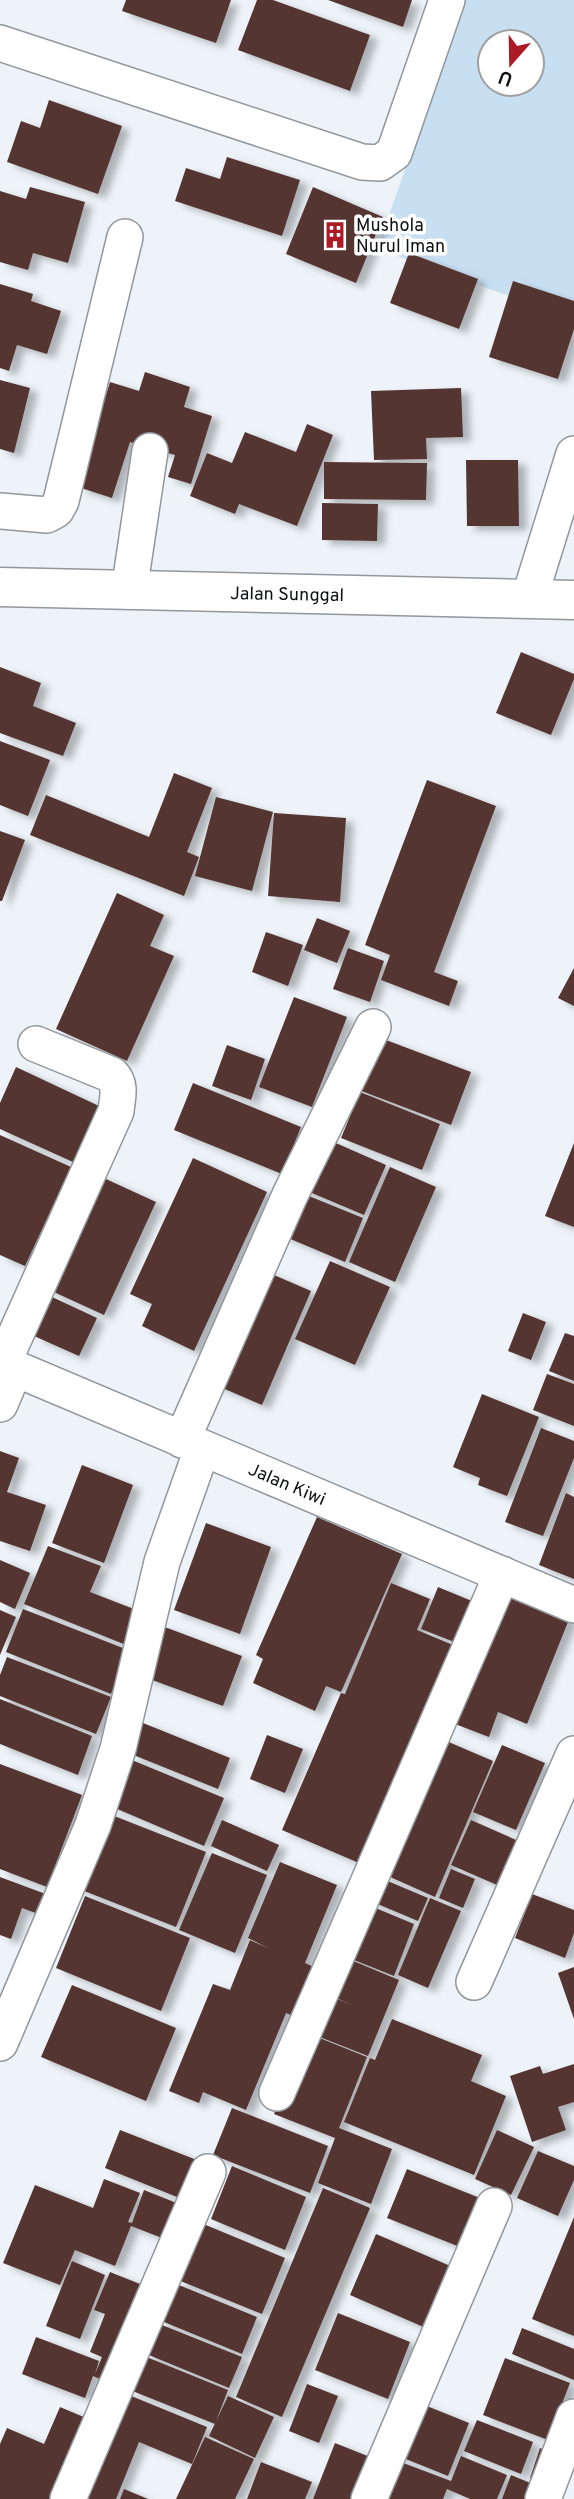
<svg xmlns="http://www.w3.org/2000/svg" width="574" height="2499" font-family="Overpass,sans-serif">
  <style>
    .grass { fill: #c8dff2; fill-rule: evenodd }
    .building { fill: #553532; filter: url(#shadow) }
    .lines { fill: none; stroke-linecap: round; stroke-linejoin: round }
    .minor-casing { stroke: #92979c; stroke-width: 38 }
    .primary-casing { stroke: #92979c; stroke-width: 41 }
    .minor { stroke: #fff; stroke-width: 35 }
    .primary { stroke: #fff; stroke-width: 38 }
    .labels { text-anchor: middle; stroke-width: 7; stroke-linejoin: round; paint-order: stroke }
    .poi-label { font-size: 18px; fill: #0d0f11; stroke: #fff; text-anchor: start }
    .street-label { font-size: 18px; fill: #0d0f11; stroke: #fff }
  </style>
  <defs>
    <filter id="shadow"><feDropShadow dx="8" dy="4.5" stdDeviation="3.5" flood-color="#0004"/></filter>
  </defs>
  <rect width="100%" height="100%" fill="#edf3f8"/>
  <path class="grass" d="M465,0H574V319L377,249ZM490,42H532V84H490Z"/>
  <path class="building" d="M126,0H231L216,43L122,11Z
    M257,0H273L370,35L350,91L238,50Z
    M328,0H412L403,27Z
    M49,100L122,126L98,194L7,162L21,121L40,128Z
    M227,157L300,180L282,236L175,201L186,168L220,179Z
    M30,187L85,202L68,263L33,253L28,270L0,262V191L26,199Z
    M313,187L383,217L356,283L286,254Z
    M409,253L478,279L459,329L390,303Z
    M513,281L574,301V329L558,379L489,357Z
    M0,284L33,294L31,301L61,311L47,354L17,345L9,371L0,368Z
    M145,372L190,387L184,407L212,416L191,484L168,477L175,455L130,442L112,498L78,487L110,382L139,391Z
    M0,380L30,388L14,453L0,449Z
    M461,388L463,437L426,438L427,459L374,460L371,391Z
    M307,424L333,435L297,526L239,504L235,514L190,496L207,453L232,463L245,432L296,452Z
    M466,460H518L519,526H467Z
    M324,462L427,463L426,500L324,499Z
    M322,503L378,504L377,541L322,540Z
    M521,652L574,674V679L551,735L496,713Z
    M0,667L41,683L33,706L76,723L63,756L0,733Z
    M0,741L50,760L28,816L0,805Z
    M174,773L212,788L187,852L199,857L184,896L30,835L46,795L149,837Z
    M427,780L496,806L434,972L458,981L449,1006L381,980L390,955L365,945Z
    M216,797L273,812L252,891L195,876Z
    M274,813L346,818L340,902L268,896Z
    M0,831L25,840L2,901H0Z
    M117,893L164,915L150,946L174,956L127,1061L56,1029Z
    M317,918L350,931L337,963L304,950Z
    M266,932L303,945L288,986L252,972Z
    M348,948L384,961L370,1002L333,989Z
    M574,968V1006L558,998Z
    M294,997L347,1017L312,1107L259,1087Z
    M370,1034L471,1072L451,1125L351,1087Z
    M227,1045L265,1059L251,1100L212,1086Z
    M16,1067L99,1106L73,1162L0,1129V1103Z
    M193,1083L301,1127L282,1174L174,1130Z
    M360,1092L440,1124L422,1170L341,1138Z
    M0,1135L71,1167L25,1266L0,1255Z
    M322,1137L386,1165L364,1215L300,1188Z
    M574,1143V1227L545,1216Z
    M193,1158L267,1192L194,1351L142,1326L152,1304L130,1294Z
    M390,1167L436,1187L395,1282L349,1262Z
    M95,1174L156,1202L104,1315L43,1287Z
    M299,1192L363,1218L345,1262L281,1235Z
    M330,1261L390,1287L355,1365L295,1339Z
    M260,1269L311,1291L262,1405L211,1383Z
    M52,1297L97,1318L79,1356L34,1336Z
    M523,1313L546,1322L531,1360L508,1351Z
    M565,1333L574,1336V1381L549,1371Z
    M547,1374L574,1384V1426L533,1410Z
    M482,1394L539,1417L507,1496L478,1485L480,1478L453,1467Z
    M541,1428L574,1441V1458L543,1536L505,1522Z
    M0,1451L19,1458L7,1492L46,1505L30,1551L0,1541Z
    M82,1465L133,1485L104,1563L52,1543Z
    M566,1493L574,1497V1579L539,1565Z
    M317,1517L402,1554L341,1692L326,1686L315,1711L253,1683L263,1659L256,1655Z
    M206,1523L271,1547L240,1634L174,1610Z
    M48,1546L101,1566L90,1592L139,1611L126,1645L24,1604Z
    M0,1560L30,1573L15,1609L0,1602Z
    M391,1583L430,1599L417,1630L460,1648L366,1866L282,1830L341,1693L345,1694Z
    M438,1587L479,1604L462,1645L421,1629Z
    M507,1592L570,1617L527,1724L498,1712L489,1737L455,1724Z
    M23,1609L128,1650L111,1694L6,1652Z
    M0,1610L16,1617L0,1655Z
    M162,1626L242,1656L223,1706L144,1677Z
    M7,1657L111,1697L96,1734L0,1696V1675Z
    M0,1699L92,1736L78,1775L0,1744Z
    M143,1723L230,1758L218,1789L131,1754Z
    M267,1735L303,1749L285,1793L250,1779Z
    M437,1737L493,1761L435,1897L379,1872Z
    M502,1745L545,1763L516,1830L473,1812Z
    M127,1758L224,1798L204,1846L108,1805Z
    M0,1764L82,1795L47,1887L0,1869Z
    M104,1812L206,1852L176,1927L74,1887Z
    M222,1820L279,1845L267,1871L211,1846Z
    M471,1820L525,1844L504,1888L451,1865Z
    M212,1853L267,1875L235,1953L179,1930Z
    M280,1862L337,1885L305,1963L316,1968L296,2017L286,2013L246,2110L203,2092L199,2103L169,2091L213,1984L230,1990L250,1940L270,1949L248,1938Z
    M451,1869L475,1879L463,1908L439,1898Z
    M0,1877L59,1899L52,1919L22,1908L11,1939L0,1935Z
    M378,1877L428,1898L418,1921L368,1900Z
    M532,1894L574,1910V1933L565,1958L515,1938Z
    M85,1896L190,1938L161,2011L56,1968Z
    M430,1898L461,1911L428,1988L398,1975Z
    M361,1902L414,1924L394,1976L339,1954Z
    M339,1955L399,1980L368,2056L307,2032L323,1993L352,2005L323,1992Z
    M574,1967V2019L558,1973Z
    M72,1985L176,2028L146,2101L41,2057Z
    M392,2019L482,2055L471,2081L506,2096L474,2175L344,2122L370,2058L375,2060Z
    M307,2033L367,2057L339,2128L392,2149L371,2204L318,2183L335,2138L274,2114Z
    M574,2064V2102L558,2107L566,2130L532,2142L510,2076L540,2066L543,2074Z
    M232,2108L328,2146L310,2193L213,2155Z
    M120,2130L207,2164L192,2203L105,2168Z
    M497,2130L534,2147L511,2195L475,2179Z
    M538,2151L574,2166V2180L558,2216L517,2198Z
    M232,2166L306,2197L285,2250L211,2219Z
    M407,2169L485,2200L465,2249L387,2218Z
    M104,2179L140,2193L128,2222L132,2223L144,2190L189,2208L175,2243L131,2226L115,2266L75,2250L60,2285L3,2263L35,2185L93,2208Z
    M323,2188L370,2208L282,2417L236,2397Z
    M574,2217V2336L532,2319Z
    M201,2223L285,2258L262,2314L178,2280Z
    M376,2234L455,2268L428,2329L350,2295Z
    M72,2261L105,2275L80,2339L46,2326Z
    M110,2272L150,2288L112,2384L93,2376L85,2398L22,2374L36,2337L99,2361L95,2374L102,2357L90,2352L105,2314L94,2310Z
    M174,2283L257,2317L242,2354L159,2320Z
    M338,2313L410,2342L388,2399L315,2370Z
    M157,2323L242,2357L229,2388L144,2353Z
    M522,2328L574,2349V2380L512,2354Z
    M144,2356L228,2390L215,2424L130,2390Z
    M505,2358L570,2383L548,2440L483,2415Z
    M307,2384L338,2396L319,2443L289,2431Z
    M119,2391L207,2427L192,2464L139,2442L116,2499H75Z
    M228,2396L274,2417L255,2458L209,2436Z
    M412,2400L469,2423L448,2476L391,2453Z
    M60,2407L93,2421L59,2499H0V2444L7,2428L44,2444Z
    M477,2420L533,2442L521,2474L464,2451Z
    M205,2437L254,2459L235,2499H176Z
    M335,2443L375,2459L360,2499H313Z
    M540,2448L554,2453L543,2483L530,2478Z
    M461,2456L507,2475L497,2499H470L447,2489L443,2499H374L390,2458L451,2481Z
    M261,2462L312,2482L305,2499H247Z
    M511,2475L540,2487L535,2499H502Z
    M124,2489L148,2499H120Z"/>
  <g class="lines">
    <defs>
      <path id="minor" d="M0,43L362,162L380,163L394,153L447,0
        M0,511L47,515L56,510L61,501L125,237
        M129,591L150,451
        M529,599L574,454
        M0,1362L574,1605
        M3,1363L116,1111C117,1099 122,1085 112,1075L36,1044
        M0,1404L15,1368
        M182,1440L290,1195L373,1027
        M474,1982L574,1754
        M0,2043L93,1825L118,1749L162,1562L202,1449
        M277,2093L502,1574
        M68,2499L208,2172
        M369,2499L494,2206
        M543,2499L574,2417"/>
      <path id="primary" d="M0,587L574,600"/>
    </defs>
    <use href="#minor" class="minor-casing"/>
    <use href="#primary" class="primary-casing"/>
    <use href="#minor" class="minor"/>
    <use href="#primary" class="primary"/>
  </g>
  <defs>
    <symbol id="building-bare" viewBox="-9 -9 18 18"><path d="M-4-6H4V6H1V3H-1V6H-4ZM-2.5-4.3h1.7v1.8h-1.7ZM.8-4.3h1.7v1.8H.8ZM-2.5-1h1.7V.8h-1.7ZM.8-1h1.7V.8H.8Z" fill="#ad1924" stroke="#fff" stroke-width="2.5" paint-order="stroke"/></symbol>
  </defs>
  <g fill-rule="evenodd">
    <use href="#building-bare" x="316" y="216" width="38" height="38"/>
  </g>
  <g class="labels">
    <g class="poi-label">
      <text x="356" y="231">Mushola<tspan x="356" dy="21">Nurul Iman</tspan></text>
    </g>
    <g class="street-label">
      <text transform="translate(287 594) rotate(1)" y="6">Jalan Sunggal</text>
      <text transform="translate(287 1484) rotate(23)" y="6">Jalan Kiwi</text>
    </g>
  </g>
  <g transform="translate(511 63) rotate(200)"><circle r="33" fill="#ffffff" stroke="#9e9fa0" stroke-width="2"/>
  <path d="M0-5L12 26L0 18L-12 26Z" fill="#ad1924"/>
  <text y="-10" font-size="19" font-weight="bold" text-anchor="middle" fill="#0d0f11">U</text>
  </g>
</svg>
